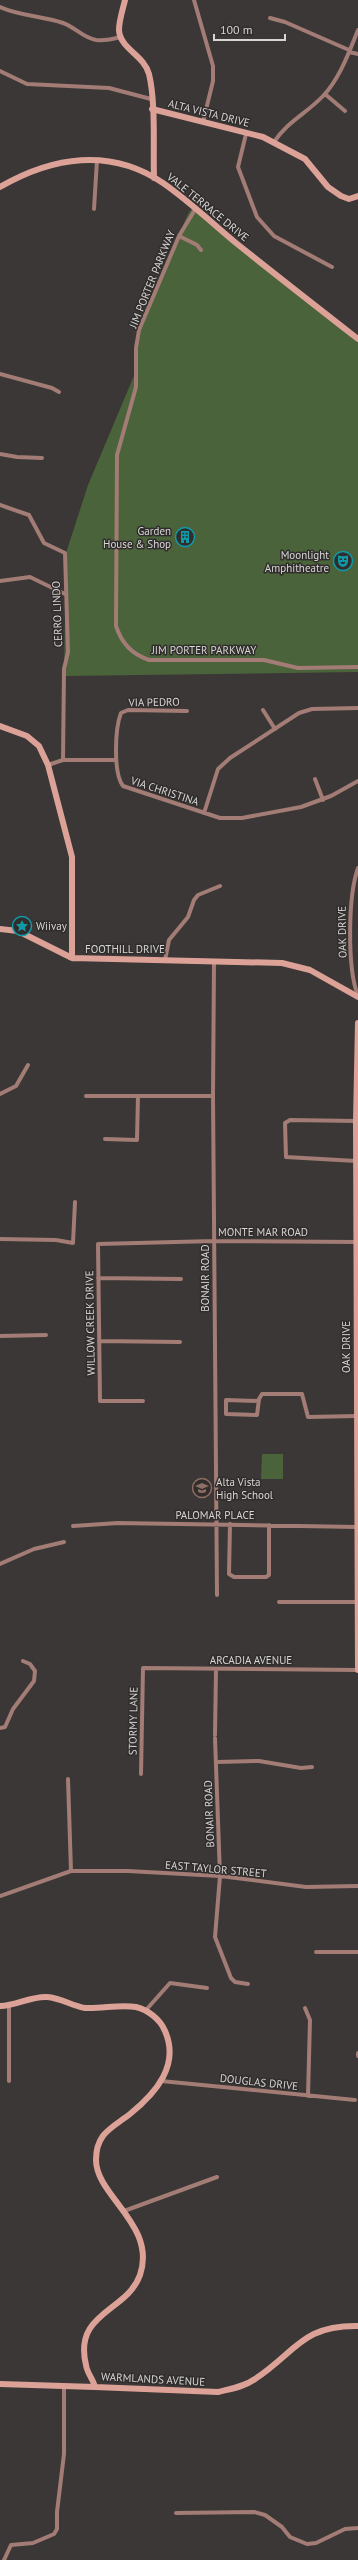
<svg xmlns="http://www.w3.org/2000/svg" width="358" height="2560" font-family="'PT Sans',sans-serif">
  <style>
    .green { fill: #4a633a }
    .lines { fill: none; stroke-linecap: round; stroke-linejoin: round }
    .street { stroke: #a27c75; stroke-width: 4 }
    .secondary { stroke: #dda297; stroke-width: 6 }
    .labels { text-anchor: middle; stroke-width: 3; stroke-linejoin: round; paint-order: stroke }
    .street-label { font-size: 11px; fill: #d7d6d5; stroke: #302d2c }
    .poi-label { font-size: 11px; fill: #d7d6d5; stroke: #302d2c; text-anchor: end }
  </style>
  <rect width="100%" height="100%" fill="#3a3736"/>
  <path class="green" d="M193,207L358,340V672L64,676L66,553L88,485L136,371V348L143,318L188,214Z
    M262,1454H283V1479H261Z"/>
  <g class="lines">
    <path class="street" d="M194,0L213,66V81L203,122
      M0,7C20,16 42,16 63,23C75,27 83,38 96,40C104,41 113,39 120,37
      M270,18L285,22L349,50
      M349,52L358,54
      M0,71L27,84L109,88L151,99
      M325,94L345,111
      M246,134L238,167L257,217L274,236L332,267
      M274,142C287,122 307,113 323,96C340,78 349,52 358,30
      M196,208L179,236L139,330L136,348V387L117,455L116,626C122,644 132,654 149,660H264L298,668L358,667
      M94,209L97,160
      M179,236L197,245L201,250
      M0,374L52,388L59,392
      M0,454L17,457L42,458
      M0,505L29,515L44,543L65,553L68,652L64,669L63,760
      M0,581L30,577L65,594
      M263,710L275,729
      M187,711L128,710L121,713C115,728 113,773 123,786L220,818H242L301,807L331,796L358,781
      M48,765L63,760H116
      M315,779L323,800
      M204,813L218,769L230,758L299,713L312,709L358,708
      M358,868C348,896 347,968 358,996
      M165,960L169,940L188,917L194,900L198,895L220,886
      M214,961L213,1096L217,1595
      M0,1094L16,1086L28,1065
      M86,1096H213
      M356,1121L290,1120L285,1123L286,1157L356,1161
      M105,1139L137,1140L138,1096
      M0,1239L56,1240L73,1243L75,1202
      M98,1278L181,1279
      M0,1336L46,1335
      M99,1341L180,1342
      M143,1401H100L98,1244L214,1241L356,1242
      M259,1401L226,1400V1414L257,1415L259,1399L262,1394H302L308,1417L357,1416
      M230,1524L229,1574L234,1577H266L269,1575V1525
      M73,1526L118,1523L358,1527
      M0,1564L34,1549L64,1542
      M279,1602H357
      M0,1728L5,1727L13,1709L34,1681L35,1671L30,1664L23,1661
      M215,1735L216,1670
      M215,1738L220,1876L215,1937L231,1978L235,1982L248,1984
      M217,1762L259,1761L301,1768L312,1767
      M141,1774L143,1668L357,1670
      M68,1779L71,1871
      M0,1896L71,1871H128L220,1876L306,1887L358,1886
      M316,1952H358
      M9,2005V2081
      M305,2008L310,2020L308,2096
      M146,2010L170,1983L207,1988
      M358,2053V2056
      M161,2081L355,2100
      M124,2211L217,2177
      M176,2513L254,2512L265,2515L282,2527L290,2537L307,2544L316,2543L345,2529L358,2528
      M4,2560L11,2545L33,2543L54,2534L57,2529V2512L64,2454V2386"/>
    <path class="secondary" d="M125,0C123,9 119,20 119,30C120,49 144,55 149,74C156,103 153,147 154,178
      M152,109L263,137L305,159L328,187L341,196L349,199L358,196
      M0,187C52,157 110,147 163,183C189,201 212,223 236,243C276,275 317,307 358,339
      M0,726L27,736L39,746L48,765L72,857V958L282,963L310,970L358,997
      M0,929L18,931L72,958
      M358,1023L356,1121L358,1670
      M0,2006C16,2006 31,1996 47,1997C61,1998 72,2006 85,2008C102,2009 120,2004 136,2007C148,2010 160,2019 165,2031C180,2065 156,2093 130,2114C112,2128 96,2133 96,2160C96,2196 157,2225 140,2275C127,2312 73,2312 86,2365C87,2373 93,2379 95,2387L218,2392C230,2389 244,2387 255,2379C296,2352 302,2325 358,2326
      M0,2384L95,2387"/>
  </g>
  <defs>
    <symbol id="building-ring" viewBox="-11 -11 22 22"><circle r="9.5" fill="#302d2c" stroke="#0f9aa8" stroke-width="1.5"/><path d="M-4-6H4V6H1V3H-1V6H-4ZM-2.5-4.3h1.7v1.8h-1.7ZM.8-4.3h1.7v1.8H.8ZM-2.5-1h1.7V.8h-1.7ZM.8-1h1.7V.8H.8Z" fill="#0f9aa8"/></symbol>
    <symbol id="theatre-ring" viewBox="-11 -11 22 22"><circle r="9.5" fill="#302d2c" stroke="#0f9aa8" stroke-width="1.5"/><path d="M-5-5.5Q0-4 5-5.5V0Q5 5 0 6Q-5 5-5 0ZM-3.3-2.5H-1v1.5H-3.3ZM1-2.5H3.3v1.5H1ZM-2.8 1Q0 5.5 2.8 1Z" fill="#0f9aa8"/></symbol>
    <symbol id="sight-ring" viewBox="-11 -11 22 22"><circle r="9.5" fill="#302d2c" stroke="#0f9aa8" stroke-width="1.5"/><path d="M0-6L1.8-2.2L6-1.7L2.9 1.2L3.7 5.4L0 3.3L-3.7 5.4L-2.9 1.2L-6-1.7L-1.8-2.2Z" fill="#0f9aa8"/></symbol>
    <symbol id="school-ring" viewBox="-11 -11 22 22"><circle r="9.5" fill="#302d2c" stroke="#8d6e63" stroke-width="1.5"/><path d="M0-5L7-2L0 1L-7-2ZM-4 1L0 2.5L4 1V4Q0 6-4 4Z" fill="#8d6e63"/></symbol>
  </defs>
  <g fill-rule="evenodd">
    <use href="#building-ring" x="174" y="526" width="22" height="22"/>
    <use href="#theatre-ring" x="332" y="550" width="22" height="22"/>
    <use href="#sight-ring" x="11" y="915" width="22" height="22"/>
    <use href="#school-ring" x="191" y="1477" width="22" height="22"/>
  </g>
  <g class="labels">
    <g class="street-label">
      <text transform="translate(209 113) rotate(14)" y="4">ALTA VISTA DRIVE</text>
      <text transform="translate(208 207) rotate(39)" y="4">VALE TERRACE DRIVE</text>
      <text transform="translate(152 279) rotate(-68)" y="4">JIM PORTER PARKWAY</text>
      <text transform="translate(57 614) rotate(-92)" y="4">CERRO LINDO</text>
      <text x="204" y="654">JIM PORTER PARKWAY</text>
      <text transform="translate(154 702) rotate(-1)" y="4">VIA PEDRO</text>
      <text transform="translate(165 791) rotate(18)" y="4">VIA CHRISTINA</text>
      <text transform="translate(342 932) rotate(-91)" y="4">OAK DRIVE</text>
      <text x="125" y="953">FOOTHILL DRIVE</text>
      <text x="263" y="1236">MONTE MAR ROAD</text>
      <text transform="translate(205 1278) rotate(-90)" y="4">BONAIR ROAD</text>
      <text transform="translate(90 1323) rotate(-91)" y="4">WILLOW CREEK DRIVE</text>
      <text transform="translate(346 1347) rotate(-90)" y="4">OAK DRIVE</text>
      <text x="215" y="1519">PALOMAR PLACE</text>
      <text x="251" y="1664">ARCADIA AVENUE</text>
      <text transform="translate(133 1721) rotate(-89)" y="4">STORMY LANE</text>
      <text transform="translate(209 1814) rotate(-92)" y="4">BONAIR ROAD</text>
      <text transform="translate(216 1869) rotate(5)" y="4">EAST TAYLOR STREET</text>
      <text transform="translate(259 2082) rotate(6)" y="4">DOUGLAS DRIVE</text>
      <text transform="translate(153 2379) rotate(3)" y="4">WARMLANDS AVENUE</text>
    </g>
    <g class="poi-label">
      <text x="171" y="535">Garden<tspan x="171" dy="13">House &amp; Shop</tspan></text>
      <text x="329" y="559">Moonlight<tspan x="329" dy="13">Amphitheatre</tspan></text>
      <text x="36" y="930" text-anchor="start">Wiivay</text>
      <text x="216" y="1486" text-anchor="start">Alta Vista<tspan x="216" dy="13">High School</tspan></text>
    </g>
  </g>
  <path d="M214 34v6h71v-6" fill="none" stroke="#d7d6d5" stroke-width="2"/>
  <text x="220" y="34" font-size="12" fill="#d7d6d5" stroke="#302d2c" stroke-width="3" paint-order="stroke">100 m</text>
</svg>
